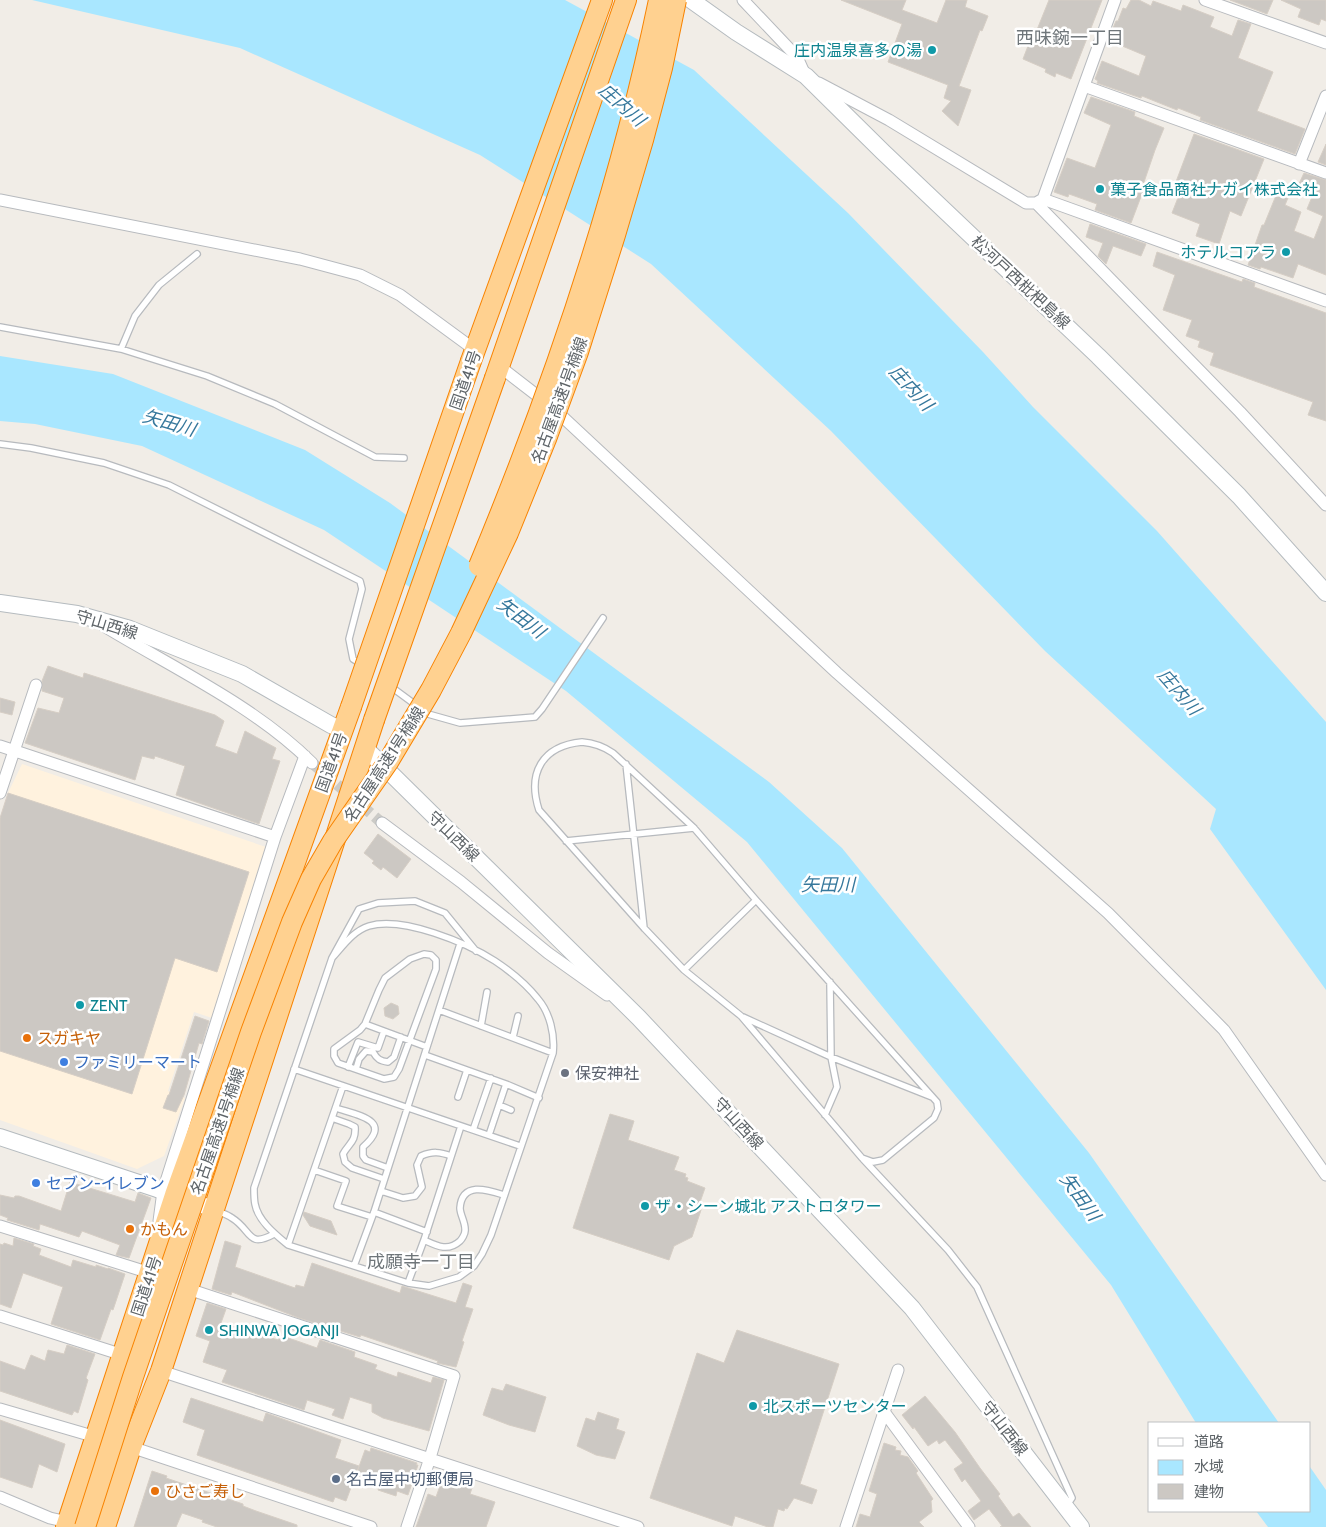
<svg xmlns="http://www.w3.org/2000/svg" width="1326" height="1527" font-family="Cabin,'Noto Sans JP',sans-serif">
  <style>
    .commercial { fill: #fff2de }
    .water { fill: #a9e7ff }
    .building { fill: #ccc8c3; stroke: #d6cec5 }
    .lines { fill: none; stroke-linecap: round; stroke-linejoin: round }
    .street-tunnel { stroke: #cccbc7; stroke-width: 11; stroke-dasharray: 11 5.5; stroke-linecap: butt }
    .lane-casing { stroke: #b7babe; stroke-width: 8 }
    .street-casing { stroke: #b7babe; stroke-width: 13 }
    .secondary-casing { stroke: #b5bbbf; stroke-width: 18 }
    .highway-casing { stroke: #f88300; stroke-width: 22 }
    .lane { stroke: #fff; stroke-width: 5.5 }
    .street { stroke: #fff; stroke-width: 11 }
    .secondary { stroke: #fff; stroke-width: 16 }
    .highway { stroke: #ffd190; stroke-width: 20 }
    .highway-bridge-casing { stroke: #f88300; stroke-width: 22; stroke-linecap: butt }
    .highway-bridge { stroke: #ffd190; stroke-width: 20 }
    .culture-dot { fill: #0f9aa8; stroke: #fff; stroke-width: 2 }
    .food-dot { fill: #e8710a; stroke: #fff; stroke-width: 2 }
    .shop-dot { fill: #3f7fe0; stroke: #fff; stroke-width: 2 }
    .worship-dot { fill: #6b7280; stroke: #fff; stroke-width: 2 }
    .service-dot { fill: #5c6f8a; stroke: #fff; stroke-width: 2 }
    .labels { text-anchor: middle; stroke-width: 5; stroke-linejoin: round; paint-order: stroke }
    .culture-label { font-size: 16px; fill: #0d838f; stroke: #fff; text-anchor: start }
    .street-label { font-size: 16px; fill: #5e6468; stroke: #fff }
    .food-label { font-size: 16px; fill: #c56008; stroke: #fff; text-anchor: start }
    .shop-label { font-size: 16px; fill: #366cbe; stroke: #fff; text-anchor: start }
    .worship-label { font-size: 16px; fill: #5b616d; stroke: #fff; text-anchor: start }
    .service-label { font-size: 16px; fill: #4e5e75; stroke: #fff; text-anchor: start }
    .neighbourhood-label { font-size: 18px; fill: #6f767a; stroke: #fff }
    .water-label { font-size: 18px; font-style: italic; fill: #36789c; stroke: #fff }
  </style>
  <rect width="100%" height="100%" fill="#f1ede7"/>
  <path class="commercial" d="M22,764L269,848L212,1018L194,1012L168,1091L185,1098L164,1156L137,1169L0,1120V819L8,793Z"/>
  <path class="water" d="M32,0H565L694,70L848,213L983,352L1033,407L1157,531L1326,722V990L1210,829L1216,809L1045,651L831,431L651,264L480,155L240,48Z
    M0,356L113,374L305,450L390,503L769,782L842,848L1089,1153L1279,1423H1196L1111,1285L747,842L566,691L324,530L142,446L35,424L0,421Z
    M1310,1467L1326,1490V1527H1268L1256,1511H1310Z"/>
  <path class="building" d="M841,0H906L902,10L937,23L946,0H967L965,7L988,16L982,31L980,30L959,86L971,90L958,126L942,111L951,101L944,98L948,85L888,62L902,24Z
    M1049,0H1102L1071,79L1056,73L1055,77L1045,72L1046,69L1023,59L1028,46L1030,47Z
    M1131,0H1139L1151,6L1153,1L1181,11L1183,5L1214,17L1210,27L1232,36L1238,20L1251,24L1238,58L1273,72L1257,111L1305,129L1295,154L1200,120L1201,117L1178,108L1177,110L1142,96L1141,98L1097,83L1098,81L1095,79L1102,61L1139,76L1146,56L1108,40L1116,21H1118L1123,8L1126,9Z
    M1230,0H1273L1267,14Z
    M1281,0H1326V21L1321,19L1319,25L1298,17L1301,9Z
    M1091,97L1135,112L1134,116L1164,128L1155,150L1143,185L1145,186L1131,223L1095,210L1097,204L1069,194L1068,197L1054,192L1067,158L1095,168L1111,125L1084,113Z
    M1194,134L1264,159L1241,216L1230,211L1219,244L1196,236L1200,224L1172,213L1181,190L1174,187Z
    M1326,144V165L1318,162Z
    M1304,173L1326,180V275L1298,264L1293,278L1261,267L1260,269L1248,265L1262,225H1264L1279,188L1290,193L1285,205L1301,212L1294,231L1314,239L1323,216L1307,209L1314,192L1298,186Z
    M1090,224L1146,244L1141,256L1113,246L1106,264L1098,256L1103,243L1086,237Z
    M1157,252L1242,282L1243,279L1255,283L1254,287L1326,313V421L1308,415L1313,402L1210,365L1214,353L1198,347L1200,341L1186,336L1192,320L1163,310L1175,275L1153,266Z
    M48,666L83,678L84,673L215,715L224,721L215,746L237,754L245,731L276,748L272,759L280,761L259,824L176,795L185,766L155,756L154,759L142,756L135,780L25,743L38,708L59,713L64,698L42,691V681Z
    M0,698L15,702L12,715L0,712Z
    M8,793L249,872L217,972L175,958L132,1094L0,1051V818Z
    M378,834L411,859L397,878L383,867L381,870L372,863L374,861L364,853Z
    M391,1003L398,1006L399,1014L393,1019L385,1016L384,1008Z
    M195,1016L209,1021L202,1044L199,1043L184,1095L176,1112L163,1108L168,1095H169Z
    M610,1114L634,1121L628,1140L679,1157L674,1170L686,1174L685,1177L688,1178L687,1181L705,1188L699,1205L701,1210L692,1237L674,1246L669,1260L573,1228Z
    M70,1182L135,1202L138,1193L151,1198L129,1258L116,1255L120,1245L82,1231L79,1237L40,1224L39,1230L7,1220L8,1218L0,1215V1195L14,1198L15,1196H19L61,1211Z
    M304,1212L331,1221L337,1235L310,1226L303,1215Z
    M14,1238L34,1244L33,1246L41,1249L39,1255L71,1267L73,1260L96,1267V1265L108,1269V1268L125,1274L113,1310L111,1309L100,1340L51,1324L63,1287L23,1273L11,1308L0,1304V1244L3,1245L4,1243L13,1246Z
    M225,1241L241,1246L235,1267L295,1288L296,1285L304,1287L312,1263L400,1293L402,1286L456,1303L463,1283L472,1286L465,1307L473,1309L462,1341L464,1342L456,1367L437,1363L438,1361L361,1335L360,1337L299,1318L232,1292L231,1295L212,1289Z
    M207,1303L226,1309L221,1323L278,1340L280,1335L317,1348L320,1340L355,1352L354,1357L377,1365L375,1369L397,1377L398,1372L431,1383L433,1377L444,1380L429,1431L383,1418L372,1412V1404L350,1397L343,1419L332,1415L335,1409L307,1400L304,1410L222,1382L227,1370L203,1362L210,1341L196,1336Z
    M737,1330L839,1364L800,1484L817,1490L812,1504L794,1498L787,1509L785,1508L784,1511L778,1509L773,1527H768L735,1516L732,1526L650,1498L697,1353L724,1363Z
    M67,1345L95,1354L86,1378L88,1380L78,1413L74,1411L72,1415L0,1391V1361L25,1370L31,1355L45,1361L48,1350L64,1354Z
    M506,1384L546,1397L535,1432L509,1425L483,1415L492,1388L503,1391Z
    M925,1396L955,1432L980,1468L1000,1494L998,1496L1013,1517L1019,1513L1031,1527H1000L1002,1526L989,1509L974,1520L968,1511L981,1501L965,1479L962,1482L954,1469L963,1463L945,1440L939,1444L937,1440L928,1446L914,1427L913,1429L902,1415Z
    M191,1398L263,1422L266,1413L341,1440L335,1458L359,1466L346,1501L335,1497L333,1502L197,1455L205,1430L183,1422Z
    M598,1412L619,1419L616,1429L625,1432L615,1459L596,1455L577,1446L586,1418L595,1421Z
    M0,1420L65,1444L57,1472L39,1464L32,1488L0,1477Z
    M884,1443L896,1447L895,1450L901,1451L900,1455L908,1457L918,1471L916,1473L933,1499L931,1501L932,1512L919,1522L924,1527H856L860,1514L870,1517L877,1494L869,1491Z
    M371,1448L417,1463L416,1465H418L408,1495L397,1491L396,1496L378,1490L380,1484L356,1475L365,1450L370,1452Z
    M152,1471L167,1476L166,1478L243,1504V1506L256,1511L297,1525V1527H217L202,1522L203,1520L182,1513L176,1527H134Z
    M445,1472L474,1482L470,1494L495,1502L486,1527H416L428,1494L436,1497Z"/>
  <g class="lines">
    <path class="street-tunnel" d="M312,763L382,823"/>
    <defs>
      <path id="lane" d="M0,327L121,349L207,376L275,404L375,457L404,458
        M121,349L135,316L159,285L197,254
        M0,444L31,448L104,463L169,485L360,581L362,589L349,639L353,659L361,664
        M390,686L428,714L460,723L535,717L542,709L603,618
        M582,742C594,743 603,746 613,753L694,828L756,900L937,1102L938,1109L934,1118L883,1160L873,1162L862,1158L741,1016L684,970L644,928L539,810C527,773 542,746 582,742Z
        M626,764L644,928
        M566,841L694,828
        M424,954L431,955L436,960V969L399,1069L394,1077L384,1079L338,1063L334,1056V1049L360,1030L365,1024L379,990L385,978L410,959Z
        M332,958C343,946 353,931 369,926C403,916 467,943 495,961C510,971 527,985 538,999C550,1013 555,1035 553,1053L491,1235L482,1254L474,1266L459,1277L429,1286L408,1283L288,1245C276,1235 258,1221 255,1204C254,1199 254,1193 254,1188L332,958L359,909L378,903L415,901L445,913L476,951
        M684,970L756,900
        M439,1010L553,1053
        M743,1017L831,1057L932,1097
        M365,1024L427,1047
        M481,1026L487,992
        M513,1037L518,1016
        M425,1055L506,1084L539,1098
        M348,1067L358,1042L378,1048L384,1031
        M294,1069L520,1146
        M356,1069L359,1059L366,1051L373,1052C377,1059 380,1061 388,1062L394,1057L401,1037
        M458,1097L467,1070
        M499,1105L511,1110
        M336,1108C357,1115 394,1120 363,1147V1156L366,1160L388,1168
        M825,1115L837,1087L831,1057L830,982
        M332,1118L349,1124L355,1127C356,1142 349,1143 343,1154L345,1162L352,1168L384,1179
        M473,1130L491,1078
        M489,1135L506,1084
        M863,1159L948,1250L977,1287L1072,1498L1067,1505
        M314,1170L346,1181L337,1206L372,1217
        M381,1191L403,1198L415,1196L422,1187L417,1165L421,1156C433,1151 440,1152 451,1156
        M217,1211C222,1213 228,1215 232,1218C252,1230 247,1249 274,1234
        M374,1212L427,1232
        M424,1240C437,1246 448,1252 460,1241C462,1239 465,1234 465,1231C466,1223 460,1215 460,1208C462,1181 488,1190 504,1195
        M288,1245L343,1086
        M354,1266L374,1212L460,944
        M408,1283L424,1240L461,1126"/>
      <path id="street" d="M743,0L797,57L805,75
        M1205,0L1326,43
        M819,83L889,120L1026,203H1036L1043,199L1115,0
        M1084,86L1326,173
        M1299,164L1326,96
        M1043,199L1326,301
        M0,200L300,259L360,275L400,295L475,350
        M1036,203L1240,412L1326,505
        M499,366L552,407L837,673L1108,913L1224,1030L1326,1175
        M104,626C173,668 255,706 312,763
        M0,746L275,837
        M0,793L36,685
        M382,823L461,882L548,953L607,995
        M159,1221L163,1191L275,837L305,756
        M0,1226L150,1273
        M188,1289L454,1376L430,1458L407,1527
        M0,1316L123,1355
        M161,1371L638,1527
        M0,1409L96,1437
        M885,1413L969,1527
        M131,1447L371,1527
        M0,1497L50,1518L68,1522
        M846,1527L898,1370"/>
      <path id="secondary" d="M691,0L736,32L806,76L883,152L1098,356L1239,496L1326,593
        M0,603L77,614L130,629L242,674L331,725L343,730
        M365,748L639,1018L912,1308L1081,1527
        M0,1137L157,1189L213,1209"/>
      <path id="highway" d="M471,361L602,0
        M495,378L626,0
        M66,1527L175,1195L351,707
        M105,1527L131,1447L161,1371L374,720"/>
    </defs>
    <use href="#lane" class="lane-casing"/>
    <use href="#street" class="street-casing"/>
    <use href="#secondary" class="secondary-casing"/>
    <use href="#highway" class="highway-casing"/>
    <use href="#lane" class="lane"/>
    <use href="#street" class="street"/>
    <use href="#secondary" class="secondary"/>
    <use href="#highway" class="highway"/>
    <defs>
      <path id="highway-bridge" d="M479,566C555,383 619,194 659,0
        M351,707L471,361
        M374,720L495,378
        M85,1527L133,1377L251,1032L292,922L311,879L333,841L388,762L431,690L461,633L508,533L546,439L578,352L615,235L643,140L662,68L676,0"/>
    </defs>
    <use href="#highway-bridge" class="highway-bridge-casing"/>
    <use href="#highway-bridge" class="highway-bridge"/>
  </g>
  <g class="culture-dot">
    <circle cx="932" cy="50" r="5"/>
    <circle cx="1100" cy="189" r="5"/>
    <circle cx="1286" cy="252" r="5"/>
    <circle cx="80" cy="1005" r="5"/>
    <circle cx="645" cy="1206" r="5"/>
    <circle cx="209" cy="1330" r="5"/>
    <circle cx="753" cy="1406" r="5"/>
  </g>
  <g class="food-dot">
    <circle cx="27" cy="1038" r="5"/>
    <circle cx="130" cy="1229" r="5"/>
    <circle cx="155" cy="1491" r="5"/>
  </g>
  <g class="shop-dot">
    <circle cx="64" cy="1062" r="5"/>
    <circle cx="36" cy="1183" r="5"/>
  </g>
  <circle class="worship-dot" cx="565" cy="1073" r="5"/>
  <circle class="service-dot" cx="336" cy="1479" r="5"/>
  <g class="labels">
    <g class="culture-label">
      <text x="922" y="56" text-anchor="end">庄内温泉喜多の湯</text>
      <text x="1110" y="195">菓子食品商社ナガイ株式会社</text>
      <text x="1276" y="258" text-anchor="end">ホテルコアラ</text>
      <text x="90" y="1011">ZENT</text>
      <text x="655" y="1212">ザ・シーン城北 アストロタワー</text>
      <text x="219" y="1336">SHINWA JOGANJI</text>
      <text x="763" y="1412">北スポーツセンター</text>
    </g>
    <g class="street-label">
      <text transform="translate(1021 282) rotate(43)" y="6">松河戸西枇杷島線</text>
      <text transform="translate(465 380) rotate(-71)" y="6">国道41号</text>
      <text transform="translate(559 400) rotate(-70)" y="6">名古屋高速1号楠線</text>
      <text transform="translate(107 624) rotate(17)" y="6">守山西線</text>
      <text transform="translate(331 762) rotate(-70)" y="6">国道41号</text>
      <text transform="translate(384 764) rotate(-57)" y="6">名古屋高速1号楠線</text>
      <text transform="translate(454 836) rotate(44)" y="6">守山西線</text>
      <text transform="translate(739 1123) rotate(47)" y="6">守山西線</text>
      <text transform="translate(217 1131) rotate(-71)" y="6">名古屋高速1号楠線</text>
      <text transform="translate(146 1286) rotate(-72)" y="6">国道41号</text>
      <text transform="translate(1005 1428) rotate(52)" y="6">守山西線</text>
    </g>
    <g class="food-label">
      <text x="37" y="1044">スガキヤ</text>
      <text x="140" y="1235">かもん</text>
      <text x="165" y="1497">ひさご寿し</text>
    </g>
    <g class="shop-label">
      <text x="74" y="1068">ファミリーマート</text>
      <text x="46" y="1189">セブン-イレブン</text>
    </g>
    <g class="worship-label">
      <text x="575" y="1079">保安神社</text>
    </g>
    <g class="service-label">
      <text x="346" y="1485">名古屋中切郵便局</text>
    </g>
    <g class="neighbourhood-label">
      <text x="1070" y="44">西味鋺一丁目</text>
      <text x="421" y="1268">成願寺一丁目</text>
    </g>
    <g class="water-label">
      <text transform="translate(622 105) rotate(41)" y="6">庄内川</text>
      <text transform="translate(911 388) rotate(47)" y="6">庄内川</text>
      <text transform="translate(169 423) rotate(16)" y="6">矢田川</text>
      <text transform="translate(521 618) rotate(37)" y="6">矢田川</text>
      <text transform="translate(1179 692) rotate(49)" y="6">庄内川</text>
      <text x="828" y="891">矢田川</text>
      <text transform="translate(1080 1197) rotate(54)" y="6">矢田川</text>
    </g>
  </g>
  <rect x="1148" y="1422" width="162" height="90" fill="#ffffff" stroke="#bfc1c3"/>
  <rect x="1158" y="1438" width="25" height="8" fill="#ffffff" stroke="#bfc1c3"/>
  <text x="1194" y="1447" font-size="15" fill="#5e6468">道路</text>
  <rect x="1158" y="1460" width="25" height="15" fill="#a9e7ff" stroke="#bfc1c3"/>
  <text x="1194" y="1472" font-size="15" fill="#5e6468">水域</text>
  <rect x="1158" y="1484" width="25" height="15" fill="#ccc8c3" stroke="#bfc1c3"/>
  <text x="1194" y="1497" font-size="15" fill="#5e6468">建物</text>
</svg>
